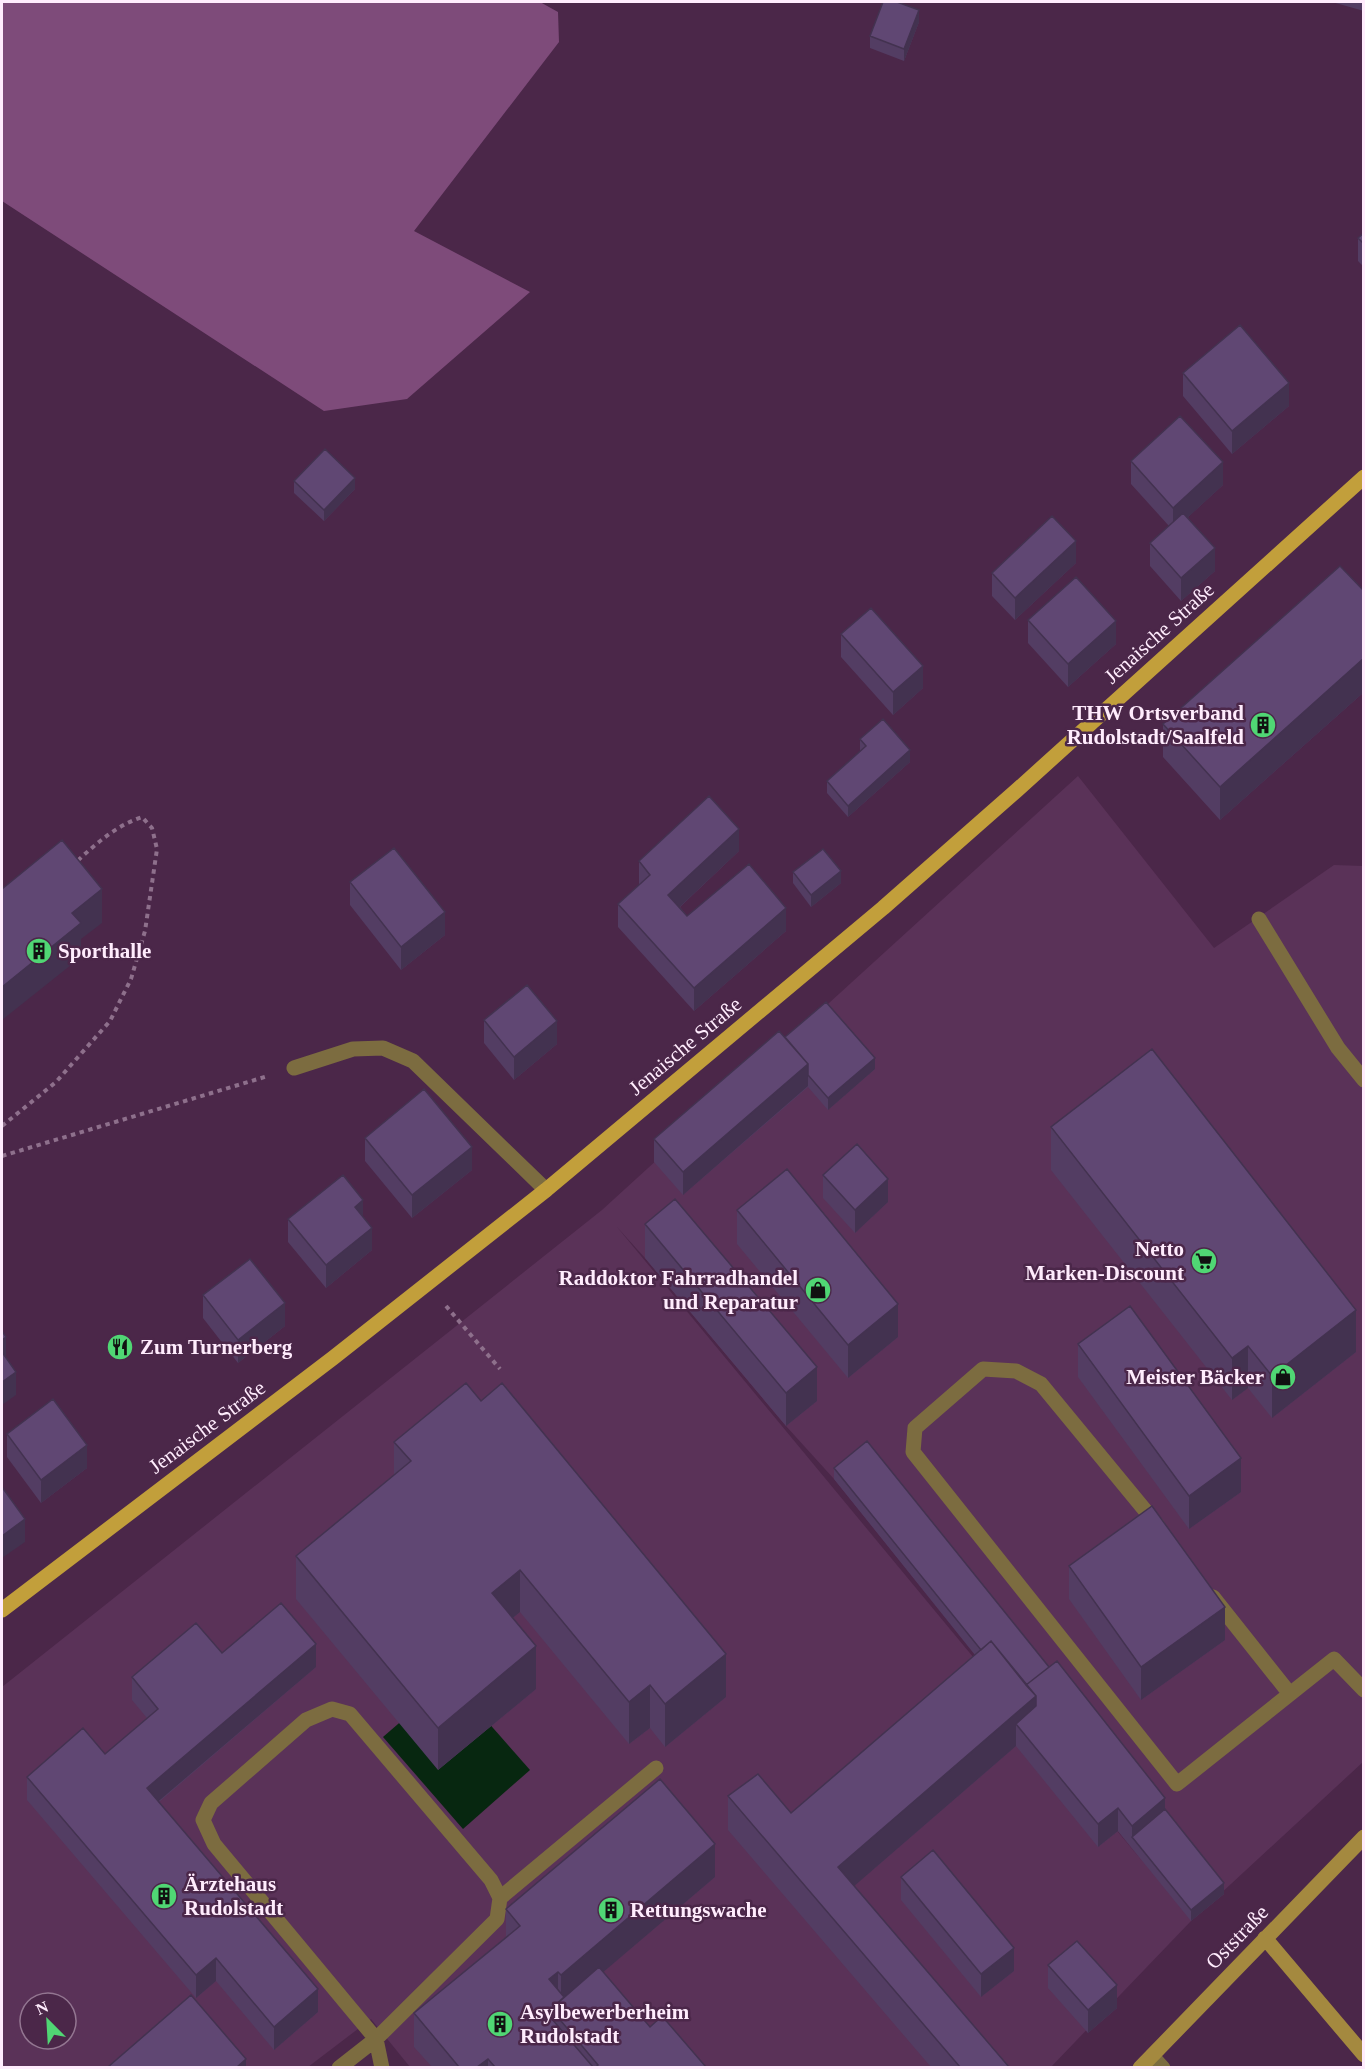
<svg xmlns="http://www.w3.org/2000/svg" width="1365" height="2069" font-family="'Times New Roman',serif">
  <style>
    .built { fill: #5a3258; fill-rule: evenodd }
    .green { fill: #7e4b7a }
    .water { fill: #072710 }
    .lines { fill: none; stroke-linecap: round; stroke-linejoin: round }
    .path { stroke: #8e708c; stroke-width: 4; stroke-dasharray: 4.5 4.5; stroke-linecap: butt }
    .lane { stroke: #7c6c40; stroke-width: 15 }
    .secondary { stroke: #a4893f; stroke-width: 15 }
    .primary { stroke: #c29f3b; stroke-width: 15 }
    .wall { fill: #533d63 }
    .shaded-wall { fill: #433250 }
    .building { fill: #604773; stroke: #433250; stroke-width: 1.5 }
    .labels { text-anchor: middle; stroke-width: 5; stroke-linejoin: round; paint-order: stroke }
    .street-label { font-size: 21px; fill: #ffecfd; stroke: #4b2749 }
    .poi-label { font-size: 21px; font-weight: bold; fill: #ffecfd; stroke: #4b2749; text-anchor: start }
  </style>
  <rect width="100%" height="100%" fill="#4b2749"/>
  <path class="built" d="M1078,776L1214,948L1334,865L1363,866V1762L1191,1921L1051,2067H410L371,2019L308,2067L2,2068V1687L602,1210ZM617,1227L645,1258L786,1426L834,1479L1142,1861ZM30,2003H66V2039H30Z"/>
  <path class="green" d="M2,2H540L558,12L559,42L414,231L530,292L407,399L324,411L2,201Z"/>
  <path class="water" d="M450,1679L530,1770L463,1829L383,1737Z"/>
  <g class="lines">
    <path class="path" d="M2,1126L56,1082L110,1021L131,979L145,931L157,849L152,828L142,817C115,826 96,844 75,863
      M2,1156L268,1076
      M446,1306L500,1369"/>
    <path class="lane" d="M1259,919L1338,1048L1364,1080
      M294,1068L353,1049L383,1048L413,1061L546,1190
      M1158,1526L1041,1384L1016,1371L983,1369L915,1428L913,1452L1177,1784L1334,1659L1364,1690
      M1213,1597L1290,1694
      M332,1709L350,1714L491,1880L500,1898L497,1919L376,2039L214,1844L203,1820L211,1803L306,1720Z
      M500,1898L656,1768
      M1152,2056L1163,2068
      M339,2068L376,2039L382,2068"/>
    <path class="secondary" d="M1265,1938L1364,2055
      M1140,2068L1364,1837"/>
    <path class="primary" d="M2,1610L333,1358L546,1190L883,908L1016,791L1364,477"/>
  </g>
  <path class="wall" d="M1332,2H1364V11Z
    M919,22L904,61L870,48V36Z
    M1364,233V267L1358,261V238Z
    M1183,373L1289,406L1232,454L1183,396Z
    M1131,461L1223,485L1188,517L1215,571L1181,601L1150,566V543L1169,526L1131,484Z
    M294,481L355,489L324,521L294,493Z
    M1076,563L1015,620L992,596V573Z
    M1364,591V692L1220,820L1163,757V724Z
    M1028,620L1116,644L1068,687L1028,643Z
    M841,634L923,688L893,715L841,657Z
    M860,739L910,762L848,817L827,793V781L860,752Z
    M739,851L680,907L687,916L786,931L694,1011L618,927V904L639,885V861Z
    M793,872L841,883L811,907L793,883Z
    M350,882L445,935L401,970L350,905Z
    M484,1020L557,1044L514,1080L484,1043Z
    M785,1037L875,1069L828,1110L808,1087L683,1195L654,1162V1139Z
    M1051,1127L1356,1352L1272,1418L1248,1388L1232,1400L1051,1170Z
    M365,1138L472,1170L412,1218L365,1161Z
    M823,1175L888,1202L855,1233L823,1198Z
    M737,1210L898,1337L848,1378L737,1244Z
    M288,1219L372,1250L326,1288L288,1242Z
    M645,1224L817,1401L786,1426L645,1258Z
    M203,1295L285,1326L238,1363L203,1318Z
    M1078,1344L1241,1492L1189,1529L1078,1377Z
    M7,1434L87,1468L41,1503L7,1457Z
    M394,1442L726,1697L665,1747L650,1728L629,1744L520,1612L513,1618L536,1689L438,1770L296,1599V1556L394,1475Z
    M834,1468L1165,1809L1224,1894L1191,1921L1118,1831L1098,1847L1016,1746L854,1886L1009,2067H931L728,1830V1796L791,1813L975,1655L834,1479Z
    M1069,1566L1225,1640L1141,1700L1069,1599Z
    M222,1653L316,1667L159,1802L318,2012L274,2050L216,1981L196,1998L27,1800V1777L105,1754L147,1718L132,1700V1677Z
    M715,1877L603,1972L650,2027L706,2067H432L414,2047V2013L506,1937V1909Z
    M901,1877L1014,1971L981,1997L901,1900Z
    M1048,1965L1117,2008L1088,2033L1048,1988Z"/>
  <path class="shaded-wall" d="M919,10V22L904,61V49Z
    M1289,383V406L1232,454V431Z
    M1223,462V485L1173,531V508Z
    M355,478V489L324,521V510Z
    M1076,541V563L1015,620V598Z
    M1215,548V571L1181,601V578Z
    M1116,621V644L1068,687V664Z
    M1364,658V692L1220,820V787Z
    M923,666V688L893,715V692Z
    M910,750V762L848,817V806Z
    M739,829V851L668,918V895Z
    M841,871V883L811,907V895Z
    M102,889V923L81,939V957L2,1020V987L72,913Z
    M786,908V931L694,1011V988Z
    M445,912V935L401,970V947Z
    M557,1021V1044L514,1080V1057Z
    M875,1058V1069L828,1110V1098Z
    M808,1064V1086L683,1195V1172Z
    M472,1147V1170L412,1218V1195Z
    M888,1179V1202L855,1233V1210Z
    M363,1200V1223L355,1207Z
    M372,1228V1250L326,1288V1265Z
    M285,1303V1326L238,1363V1340Z
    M898,1304V1337L848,1378V1345Z
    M1356,1310V1352L1272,1418V1376Z
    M6,1337V1360L2,1363V1340Z
    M1248,1346V1388L1232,1400V1358Z
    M817,1367V1401L786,1426V1393Z
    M16,1372V1395L2,1405V1382Z
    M87,1445V1468L41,1503V1480Z
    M1241,1458V1492L1189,1529V1496Z
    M25,1519V1542L2,1558V1536Z
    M520,1570V1612L492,1635V1593Z
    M1225,1607V1640L1141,1700V1667Z
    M316,1644V1667L147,1811V1788Z
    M536,1646V1689L438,1770V1728Z
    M726,1654V1697L665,1747V1704Z
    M1055,1674L1036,1729L1016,1724V1746L838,1900V1867Z
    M650,1685V1728L629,1744V1702Z
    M1165,1798V1821L1132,1837V1826Z
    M1118,1808V1831L1098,1847V1824Z
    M715,1844V1877L561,2008V1975Z
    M1224,1883V1894L1191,1921V1910Z
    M1014,1948V1971L981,1997V1974Z
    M216,1958V1981L196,1998V1975Z
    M558,1972V2005L549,1979Z
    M1117,1985V2008L1088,2033V2010Z
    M318,1989V2012L274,2050V2027Z
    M246,2059V2067H237Z
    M488,2059V2067H477Z"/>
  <path class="building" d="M883,2H897L919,10L904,49L870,36Z
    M1364,233V244L1358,238Z
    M1240,325L1289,383L1232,431L1183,373Z
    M1180,416L1223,462L1173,508L1131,461Z
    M325,449L355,478L324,510L294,481Z
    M1183,513L1215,548L1181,578L1150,543Z
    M1052,516L1076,541L1015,598L992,573Z
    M1340,566L1364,591V658L1220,787L1163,724Z
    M1076,577L1116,621L1068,664L1028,620Z
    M871,608L923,666L893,692L841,634Z
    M883,719L910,750L848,806L827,781L866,746L860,739Z
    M709,796L739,829L668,895L687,916L749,864L786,908L694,988L618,904L650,875L639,861Z
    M62,840L102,889L72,913L81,923L2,987V889Z
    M394,848L445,912L401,947L350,882Z
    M823,849L841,871L811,895L793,872Z
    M527,985L557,1021L514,1057L484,1020Z
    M826,1002L875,1058L828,1098L808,1075V1064L785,1037Z
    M779,1031L808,1064L683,1172L654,1139Z
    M1152,1049L1356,1310L1272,1376L1248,1346L1232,1358L1051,1127Z
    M424,1089L472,1147L412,1195L365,1138Z
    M857,1144L888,1179L855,1210L823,1175Z
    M787,1169L898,1304L848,1345L737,1210Z
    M343,1175L363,1200L355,1207L372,1228L326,1265L288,1219Z
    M675,1199L817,1367L786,1393L645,1224Z
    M250,1259L285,1303L238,1340L203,1295Z
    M1130,1306L1241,1458L1189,1496L1078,1344Z
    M2,1331L6,1337L2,1340Z
    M2,1352L16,1372L2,1382Z
    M466,1383L481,1401L502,1383L726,1654L665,1704L650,1685L629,1702L520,1570L492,1593L536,1646L438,1728L296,1556L411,1461L394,1442Z
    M53,1399L87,1445L41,1480L7,1434Z
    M867,1441L1049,1667L1026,1685L991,1641L981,1650L834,1468Z
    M2,1487L25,1519L2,1536Z
    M1152,1506L1225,1607L1141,1667L1069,1566Z
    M281,1603L316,1644L147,1788L318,1989L274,2027L216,1958L196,1975L27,1777L83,1728L105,1754L158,1709L132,1677L196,1623L222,1653Z
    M991,1641L1036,1696L838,1867L1009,2067H960L728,1796L758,1774L791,1813Z
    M1057,1661L1165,1798L1132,1826L1118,1808L1098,1824L1016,1724L1036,1706V1696L1026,1685Z
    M660,1779L715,1844L561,1975L558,1972L549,1979L564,1997L551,2009V2018L593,2067H495L488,2059L477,2067H459L414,2013L520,1926L506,1909Z
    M1165,1809L1224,1883L1191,1910L1132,1837Z
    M933,1850L1014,1948L981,1974L901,1877Z
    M1077,1941L1117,1985L1088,2010L1048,1965Z
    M599,1967L650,2027L662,2016L706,2067H596L598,2065L551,2009Z
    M191,1995L246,2059L237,2067H108Z"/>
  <defs>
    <symbol id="building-disc" viewBox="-11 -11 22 22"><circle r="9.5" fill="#50d674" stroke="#4b2749"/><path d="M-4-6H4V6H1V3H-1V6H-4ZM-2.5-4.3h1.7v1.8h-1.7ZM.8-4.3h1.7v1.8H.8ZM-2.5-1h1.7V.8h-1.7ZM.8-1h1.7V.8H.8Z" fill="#111"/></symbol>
    <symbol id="supermarket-disc" viewBox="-11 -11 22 22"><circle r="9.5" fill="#50d674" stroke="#4b2749"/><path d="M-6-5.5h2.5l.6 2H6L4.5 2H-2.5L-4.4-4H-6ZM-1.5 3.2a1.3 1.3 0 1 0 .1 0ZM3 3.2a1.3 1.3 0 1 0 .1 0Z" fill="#111"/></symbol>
    <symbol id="shop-disc" viewBox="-11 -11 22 22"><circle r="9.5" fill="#50d674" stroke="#4b2749"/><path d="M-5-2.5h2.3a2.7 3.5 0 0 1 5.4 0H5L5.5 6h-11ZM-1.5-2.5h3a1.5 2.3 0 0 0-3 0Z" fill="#111"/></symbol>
    <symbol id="restaurant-disc" viewBox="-11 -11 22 22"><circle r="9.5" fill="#50d674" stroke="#4b2749"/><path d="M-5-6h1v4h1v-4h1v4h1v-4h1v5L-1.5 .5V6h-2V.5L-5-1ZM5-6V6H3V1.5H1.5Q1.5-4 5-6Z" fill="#111"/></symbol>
  </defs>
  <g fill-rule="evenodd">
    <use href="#building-disc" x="1248" y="710" width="30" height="30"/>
    <use href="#building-disc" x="24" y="936" width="30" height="30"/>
    <use href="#supermarket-disc" x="1189" y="1246" width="30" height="30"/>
    <use href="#shop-disc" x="803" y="1275" width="30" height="30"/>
    <use href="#restaurant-disc" x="105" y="1332" width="30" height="30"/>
    <use href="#shop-disc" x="1268" y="1362" width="30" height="30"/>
    <use href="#building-disc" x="149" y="1881" width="30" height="30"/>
    <use href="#building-disc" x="596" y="1895" width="30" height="30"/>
    <use href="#building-disc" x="485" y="2009" width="30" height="30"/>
  </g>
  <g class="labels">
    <g class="street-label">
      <text transform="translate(1159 633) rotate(-42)" y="7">Jenaische Straße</text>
      <text transform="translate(685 1046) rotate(-40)" y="7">Jenaische Straße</text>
      <text transform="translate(207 1427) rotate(-37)" y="7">Jenaische Straße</text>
      <text transform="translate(1237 1937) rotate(-46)" y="7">Oststraße</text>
    </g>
    <g class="poi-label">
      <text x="1244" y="720" text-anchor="end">THW Ortsverband<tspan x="1244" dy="24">Rudolstadt/Saalfeld</tspan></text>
      <text x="58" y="958">Sporthalle</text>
      <text x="1184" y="1256" text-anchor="end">Netto<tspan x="1184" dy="24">Marken-Discount</tspan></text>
      <text x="798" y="1285" text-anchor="end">Raddoktor Fahrradhandel<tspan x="798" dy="24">und Reparatur</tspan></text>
      <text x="140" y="1354">Zum Turnerberg</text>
      <text x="1264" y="1384" text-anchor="end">Meister Bäcker</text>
      <text x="184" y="1891">Ärztehaus<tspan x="184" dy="24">Rudolstadt</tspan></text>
      <text x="630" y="1917">Rettungswache</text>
      <text x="520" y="2019">Asylbewerberheim<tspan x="520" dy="24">Rudolstadt</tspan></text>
    </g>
  </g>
  <rect width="1365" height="2069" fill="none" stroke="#ffecfd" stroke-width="6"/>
  <g transform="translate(48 2021) rotate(336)"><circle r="28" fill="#4b2749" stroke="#937691" stroke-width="1.5"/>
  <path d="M0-4.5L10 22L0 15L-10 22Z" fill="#50d674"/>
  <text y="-9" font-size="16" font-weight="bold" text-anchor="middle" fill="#ffecfd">N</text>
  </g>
</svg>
